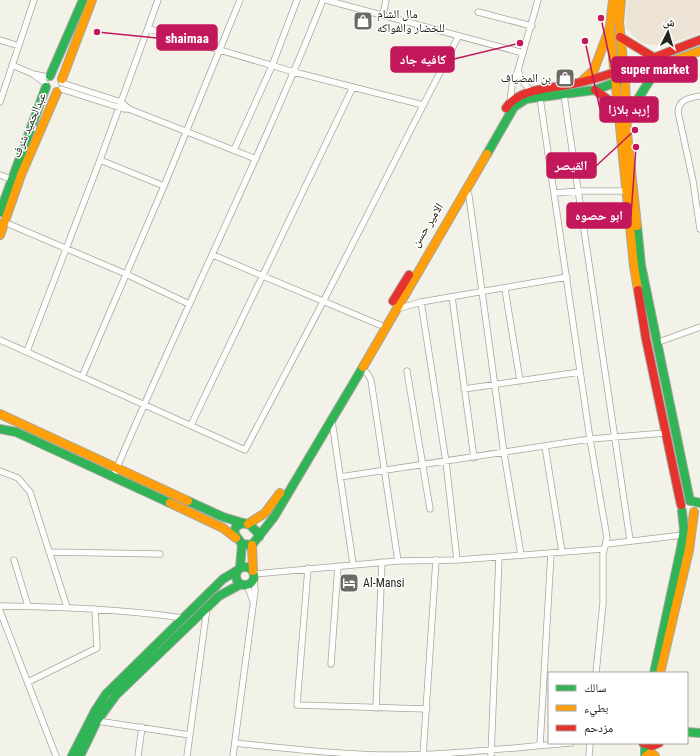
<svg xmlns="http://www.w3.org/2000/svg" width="700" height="756" font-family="'Roboto Condensed','Noto Naskh Arabic',sans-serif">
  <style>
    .education { fill: #eee4d6 }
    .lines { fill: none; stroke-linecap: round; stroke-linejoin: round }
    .street-casing { stroke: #a7a69e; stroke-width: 7 }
    .fast-casing { stroke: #a7a69e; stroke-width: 10 }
    .slow-casing { stroke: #a7a69e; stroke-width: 10 }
    .jam-casing { stroke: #a7a69e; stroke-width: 10 }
    .street { stroke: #fdfdfc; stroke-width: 5.5 }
    .fast { stroke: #30b455; stroke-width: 8 }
    .slow { stroke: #ff9f0a; stroke-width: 8 }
    .jam { stroke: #e5322d; stroke-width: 8 }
    .labels { text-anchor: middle; stroke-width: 3; stroke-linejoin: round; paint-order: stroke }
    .poi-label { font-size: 12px; fill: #23221b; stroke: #fff; text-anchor: start }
    .street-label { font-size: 12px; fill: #23221b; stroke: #fff }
    .leader { fill: none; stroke: #c2185b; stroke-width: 1.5 }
    .callout-dot { fill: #c2185b; stroke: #fff; stroke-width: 1.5 }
    .callout { fill: #c2185b; stroke: #c2185b; stroke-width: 1.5 }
    .callout-label { font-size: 13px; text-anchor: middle; font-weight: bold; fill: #fff }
  </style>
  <rect width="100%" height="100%" fill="#f3f2e8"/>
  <path class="education" d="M627,0H700V34L661,46L642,43L625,28Z"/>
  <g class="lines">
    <defs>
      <path id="street" d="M326,0L523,53
        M478,12L532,26
        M383,15L386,0
        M149,29L294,72L423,105
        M0,40L19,46
        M12,65L33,74L48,77
        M518,70L538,0
        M34,75L45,83
        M62,83L121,102L129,109
        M61,89L124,109H129L256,159
        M564,95L630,540
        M700,96C689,98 679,99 678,112L693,181L700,229
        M540,98L590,439L607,538L603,554V603L596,673
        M0,102L34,0
        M510,102L512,86L518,70L523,82L531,91
        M234,150L272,66L297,0
        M100,160L164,186
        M0,175L11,179
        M466,190L469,196L504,453L521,555
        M554,193L579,191H626
        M4,222L126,274L189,304
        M213,255L380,325
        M505,289L520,381
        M452,297L474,458
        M421,302L446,462L457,560
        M397,309L421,302L567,277
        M0,340L245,450L323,302L458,37
        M656,343L700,327
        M27,351L100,160L158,0
        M361,369L367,373L371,380L398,561
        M407,371L430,509
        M82,377L164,186L240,0
        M464,389L580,372
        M332,421L353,564
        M191,425L353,87
        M545,446L562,552
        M0,471L18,478L30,492L67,607
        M113,477C180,317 259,162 323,0
        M340,477L590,439L666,433
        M607,544L683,535
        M49,552L160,554
        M14,560L28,606
        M308,568L297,705L427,709
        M254,574L398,561L457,560L603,549
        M247,585L253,601
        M0,606C61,607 122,609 183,618
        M0,611L56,756
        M331,664L338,566
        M28,682L97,648L95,609
        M376,708L382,562
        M97,721L190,735
        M235,743C283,748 331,754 380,755C444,756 507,748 571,743
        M540,745L551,553
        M138,756L142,727
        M187,756L207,608
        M233,756L255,591L254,580
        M423,756L436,560
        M491,756L499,557
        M589,756L590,743"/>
      <path id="fast" d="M50,76L83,0
        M626,118L658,67
        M487,154L514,107L526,99L595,90L641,73
        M0,212L46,87
        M637,226L641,265L690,501
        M0,429L16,432L170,503
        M188,501L223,517L250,525L257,532L259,537
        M692,501L700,503
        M244,523L236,526L234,533L242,544L252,545L274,517L363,367
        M236 576a9 9 0 1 1 18 0a9 9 0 1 1-18 0Z
        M240,568L242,544
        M654,673L681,548L684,529L682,511
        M687,732L700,733
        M645,745V756
        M72,756L95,711L106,694L223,579L238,570
        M80,756L97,721L116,695L219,596L241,584"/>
      <path id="slow" d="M613,0L610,27L634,266L638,290
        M621,0L619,22L625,80L627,133L637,226
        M641,73L700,51
        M62,79L92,0
        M583,80L594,70L610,27
        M0,235L21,175L57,92
        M363,367L487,154
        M0,414L188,501
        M170,503L223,528L236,538
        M248,524L265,513L280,493
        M252,545L253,571
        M660,673L689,550L694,512
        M646,756L651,753L655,756"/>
      <path id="jam" d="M620,37L653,57
        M595,90L618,107
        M506,108C519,89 546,89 567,85C612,77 656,56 700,40
        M638,290L646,339L681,505
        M393,301L409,275
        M643,743L652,746L659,743"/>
    </defs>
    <use href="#street" class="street-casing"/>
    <use href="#fast" class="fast-casing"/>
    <use href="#slow" class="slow-casing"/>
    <use href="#jam" class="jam-casing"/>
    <use href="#street" class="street"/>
    <use href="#fast" class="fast"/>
    <use href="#slow" class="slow"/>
    <use href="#jam" class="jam"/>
  </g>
  <defs>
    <symbol id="shop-square" viewBox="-11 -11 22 22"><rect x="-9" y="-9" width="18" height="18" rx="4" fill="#6c6b63" stroke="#fff"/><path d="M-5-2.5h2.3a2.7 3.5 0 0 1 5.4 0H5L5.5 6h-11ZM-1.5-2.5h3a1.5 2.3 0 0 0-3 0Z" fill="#fff"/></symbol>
    <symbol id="hotel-square" viewBox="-11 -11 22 22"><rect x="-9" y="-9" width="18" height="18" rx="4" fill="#6c6b63" stroke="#fff"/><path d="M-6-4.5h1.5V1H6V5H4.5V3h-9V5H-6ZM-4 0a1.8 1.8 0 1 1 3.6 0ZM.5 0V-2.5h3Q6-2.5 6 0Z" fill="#fff"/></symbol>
  </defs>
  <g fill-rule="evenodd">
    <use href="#shop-square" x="352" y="10" width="22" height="22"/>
    <use href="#shop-square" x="554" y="67" width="22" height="22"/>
    <use href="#hotel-square" x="338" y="572" width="22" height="22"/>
  </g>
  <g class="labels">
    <g class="poi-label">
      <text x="377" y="18">مال الشام<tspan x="377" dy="14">للخضار والفواكه</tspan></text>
      <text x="551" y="82" text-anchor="end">بن المضياف</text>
      <text x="363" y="587">Al-Mansi</text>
    </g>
    <g class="street-label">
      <text transform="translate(29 125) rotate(-67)" y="4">عبدالحميد شرف</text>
      <text transform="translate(427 225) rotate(-58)" y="4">الامير حسن</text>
    </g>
  </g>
  <path class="leader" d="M97 32L157 38M520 43L454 59M601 18L612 69M585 41L600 109M635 130L596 166M636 147L631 215"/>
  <g class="callout-dot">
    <circle cx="97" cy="32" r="4"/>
    <circle cx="520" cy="43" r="4"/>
    <circle cx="601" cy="18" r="4"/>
    <circle cx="585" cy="41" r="4"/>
    <circle cx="635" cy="130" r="4"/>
    <circle cx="636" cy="147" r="4"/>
  </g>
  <g class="callout">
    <rect x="157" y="25" width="60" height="25" rx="4"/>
    <rect x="391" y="47" width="63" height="25" rx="4"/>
    <rect x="612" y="57" width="85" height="25" rx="4"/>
    <rect x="600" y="97" width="58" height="25" rx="4"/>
    <rect x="547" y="153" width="49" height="25" rx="4"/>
    <rect x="567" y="203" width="64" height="25" rx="4"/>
  </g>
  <g class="callout-label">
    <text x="187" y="43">shaimaa</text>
    <text x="423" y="64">كافيه جاد</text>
    <text x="655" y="74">super market</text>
    <text x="629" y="114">إربد بلازا</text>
    <text x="571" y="170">القيصر</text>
    <text x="599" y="220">ابو حصوه</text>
  </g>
  <rect x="548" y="672" width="140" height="72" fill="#ffffff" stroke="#a7a7a4"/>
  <rect x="556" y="685" width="20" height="6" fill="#30b455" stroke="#a7a7a4"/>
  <text x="584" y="692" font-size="12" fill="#23221b">سالك</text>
  <rect x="556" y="705" width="20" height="6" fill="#ff9f0a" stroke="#a7a7a4"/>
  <text x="584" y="712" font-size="12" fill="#23221b">بطيء</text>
  <rect x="556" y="725" width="20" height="6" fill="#e5322d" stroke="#a7a7a4"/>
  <text x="584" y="732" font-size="12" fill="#23221b">مزدحم</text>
  <g transform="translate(668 32) rotate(5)" stroke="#ffffff" stroke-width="3" paint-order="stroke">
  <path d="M0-3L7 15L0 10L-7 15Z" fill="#23221b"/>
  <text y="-6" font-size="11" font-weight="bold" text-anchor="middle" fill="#23221b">ش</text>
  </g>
</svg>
